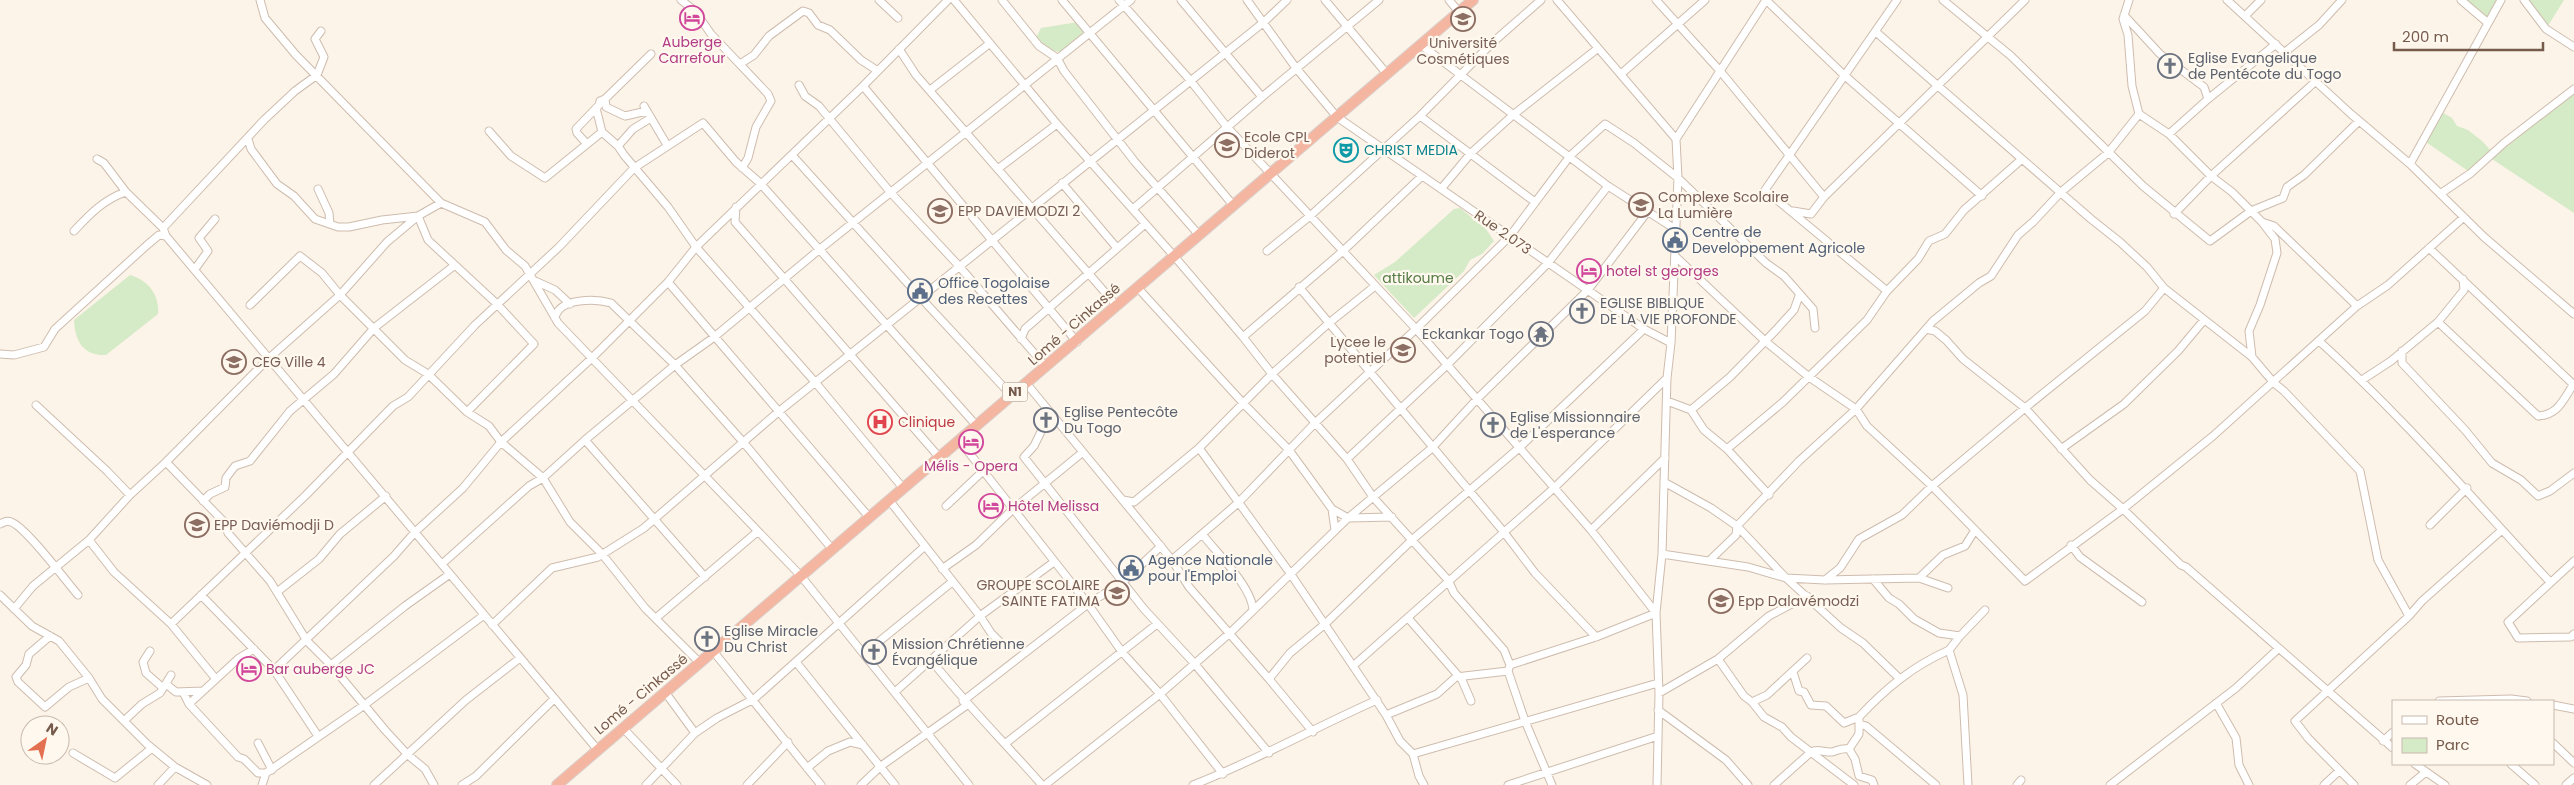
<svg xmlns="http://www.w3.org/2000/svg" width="2574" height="785" font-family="Poppins,sans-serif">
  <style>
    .green { fill: #d5eac6 }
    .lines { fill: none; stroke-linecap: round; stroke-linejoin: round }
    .minor-casing { stroke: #cebcae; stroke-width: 9 }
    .highway-casing { stroke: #d9d1cd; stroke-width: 12 }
    .minor { stroke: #fff; stroke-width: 7 }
    .highway { stroke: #f4b6a1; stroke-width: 10 }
    .labels { text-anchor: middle; stroke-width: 4.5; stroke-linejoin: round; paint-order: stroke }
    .shield { fill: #fff8ee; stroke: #9f8a7d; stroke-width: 1 }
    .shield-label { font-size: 12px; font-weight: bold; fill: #765b4c }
    .hotel-label { font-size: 14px; fill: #b23c85; stroke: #fff8ee; text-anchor: start }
    .education-label { font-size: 14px; fill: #785e54; stroke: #fff8ee; text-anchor: start }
    .worship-label { font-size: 14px; fill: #5b616d; stroke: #fff8ee; text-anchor: start }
    .culture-label { font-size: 14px; fill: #0d838f; stroke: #fff8ee; text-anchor: start }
    .street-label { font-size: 14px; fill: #765b4c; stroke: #fff8ee }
    .service-label { font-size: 14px; fill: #4e5e75; stroke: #fff8ee; text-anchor: start }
    .park-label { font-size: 14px; fill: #547b44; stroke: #fff8ee }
    .health-label { font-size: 14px; fill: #be3a42; stroke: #fff8ee; text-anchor: start }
  </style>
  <rect width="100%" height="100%" fill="#fcf4e8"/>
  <path class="green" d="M2461,0H2502L2488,23Z
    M2524,0H2564L2546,29Z
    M1078,22L1085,35L1061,52L1044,49L1035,40L1041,28Z
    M2574,90V213L2489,157L2471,173L2423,140L2438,110L2452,118L2457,126L2468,130L2482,141L2493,153Z
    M1460,208L1486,229L1494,241L1482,254L1470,260L1464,271L1414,318L1374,275L1395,262L1454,209Z
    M130,275C148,280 160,295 158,314L106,355C83,356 75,341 74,320Z"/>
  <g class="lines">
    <defs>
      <path id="minor" d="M260,0L265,18L296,55L441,203
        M681,0L695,11L711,34L768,94L771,101L756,127L748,158L742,168
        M879,0L898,18
        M954,0L1057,124L1174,256L1243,337L1272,374L1347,459L1373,497L1448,580L1454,593L1504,650L1510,665L1508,671L1525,721L1552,785
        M1002,0L1039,46L1057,58L1064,71L1135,162L1199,235
        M1062,0L1233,205
        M1119,0L1190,80L1227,127L1416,329L1591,530L1656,613L1596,637L1510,665
        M1181,0L1262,97
        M1247,0L1296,68L1337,117L1644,329L1671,343
        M1325,0L1387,74
        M1449,0L1459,12
        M1557,0L1676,139
        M1656,0L1721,72L1824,197
        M1943,0L2011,56L2143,186L2210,241L2251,211L2283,198L2287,187L2304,175L2359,121
        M2129,0L2123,19L2128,35L2132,86L2139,114L2169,134L2211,176L2232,192L2262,222L2274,226L2357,306
        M2227,0L2351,114L2410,164L2484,237L2574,314
        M2461,0L2488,23
        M2524,0L2546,29L2574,47
        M2124,15L2160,54L2204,87L2208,99
        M2245,16L2261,0
        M1876,32L2091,219L2120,242L2147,267L2164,288L2252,357
        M1421,45L1608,186L1675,229
        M899,49L916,75L1116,305
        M2285,52L2319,25L2342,0
        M740,64L754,55L769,36L803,11L809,13L818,25L830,30L861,60L878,71
        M1621,74L1705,0
        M799,85L805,96L819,106L891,193L959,266L1046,367
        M863,86L1077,342
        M930,90L989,44
        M605,99L606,107L625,116L647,111
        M644,106L667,145
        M596,108L602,132L618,146
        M1420,116L1535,202
        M651,118L633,129L618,146L624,155L668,207L696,247L815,382L903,488
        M489,131L511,156L545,178L602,132
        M2169,134L2208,99L2276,44
        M248,139L251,149L277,184L294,196L315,219L338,227H349L382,220L418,216
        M586,143L577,133L576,129L599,105L600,101L605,99L651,54
        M792,155L921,298L1011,395
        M97,159L104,163L126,192L163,228L166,236L597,749
        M2410,164L2501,0
        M999,168L1057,124
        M1062,183L1117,248
        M318,189L329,213L330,224
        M1441,189L1471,153L1513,115L1597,49
        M2440,194L2471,173L2504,143L2574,89
        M736,207L735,222L939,457
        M1133,209L1262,97L1379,0
        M1793,211L1811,214L1824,197L2025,0
        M2174,214L2211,176L2316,81
        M418,216L428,240L497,304L534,344L467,412
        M2262,222L2275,239L2277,253L2260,305L2249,331L2252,357L2274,383L2284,391L2360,471L2378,560L2409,616
        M163,228L264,120L295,91L317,75L324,57L315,39L321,31
        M74,231C89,215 104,199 126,192
        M2429,248L2574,385
        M1267,251L1310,216L1420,116L1492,43L1541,0
        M1675,256L1765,341L1809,377L1856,409L1867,426L1932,486L2025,581L2123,509L2181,565L2186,567L2393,748
        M195,269L208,251L199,238L215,219
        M533,280L555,290L570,304
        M668,282L869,517
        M1137,287L1243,403L1289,450L1332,509L1348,518L1392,517
        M1299,287L1503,531L1535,573L1596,637
        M1887,291L1765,190L1897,0
        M250,305L300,256L322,273L340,295L405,360L428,374L467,412L489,426L501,442L543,478L570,522L602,554L645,608L699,662
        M2438,322L2538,416C2558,415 2563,400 2573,385
        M1926,329L1935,331L1946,340L1963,359L2025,408L2090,480L2123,509L2213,436L2357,306L2388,285L2464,217
        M1243,337L1343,251L1422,176
        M1021,339L1025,329L1145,224
        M2319,341C2402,416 2474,500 2550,582
        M2402,351V363L2465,430L2492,463L2521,480L2538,496L2550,491L2574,473
        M0,354L14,355L44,347L55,329L146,246L159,235L166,236
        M2362,380L2391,361L2438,322L2464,290L2463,279
        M1026,383L1172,560L1189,587L1269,679L1290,653L1325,624L1413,539L1519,448L1644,329
        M1667,401L1691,410L1704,430L1727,449L1769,495
        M36,405L107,471L130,495
        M1691,410L1730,377L1775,331L1794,310L1799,296
        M1050,413L1034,446L1024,457L1144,609L1194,663L1269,753
        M585,440L705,577
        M959,440L1088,604L1122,652L1160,694L1223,774
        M1199,448L1290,573L1353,666
        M1727,449L1783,402L1867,320L1887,291L1918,259L1929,241L1945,234L1964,210L2022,159
        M2061,449L2124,404L2178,351L2204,320
        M1347,459L1447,365L1548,263L1608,186
        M166,462L225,523L228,533L270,581L307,641L331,665L385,730L408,755L425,769L434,785
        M1664,482L1711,508L1737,526L1786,578L1841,628L1863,643L1900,679
        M889,500L980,616L991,633L1003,645
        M1123,500L1134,502L1199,448L1272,374L1329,323L1375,286
        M203,501L210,494L225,487L226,478L235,466L250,461L290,411L334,374L374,328L455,265
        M946,506L983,471
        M1332,509L1335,530
        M0,524C4,522 7,520 11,522C26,527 65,580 78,595
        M2430,525L2467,488
        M1591,530L1665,458
        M1202,534C1217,553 1252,587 1253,610
        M89,540L114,572L171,624L215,678
        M2071,545L2080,557L2142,602
        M832,549L744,443L675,365L713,338L820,249L1131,0
        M1662,554L1748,567L1786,578L1825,580L1919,578L1943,555L1965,546L1975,530
        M1172,560L1238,503L1315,423L1416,329L1510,236L1570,156L1605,124L1634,143L1678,178L1766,263L1784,276L1813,309L1815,328
        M1709,561L1736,535L1737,526L1799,461L1856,409L1933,321L1979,283L1991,276L2018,235L2033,222L2061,192L2108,153L2139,114
        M2574,561L2508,622L2518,638L2571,637L2574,634
        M442,564L529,486L543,478L585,440L675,365L611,303C597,299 559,297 555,318
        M942,569L976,545L1012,510L1083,452
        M1919,578L1948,588
        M1873,579L1889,598L1899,604L1914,619L1939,633L1960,636L1949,650L1963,695L1968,785
        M1825,580L1840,568L1859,539L1902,515L1932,486L2025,408L2145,311L2164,288
        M277,592L319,559L340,534L386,496
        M0,595L32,626L59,641L89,678L102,699L147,744L175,767L207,785
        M201,595L274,670L318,736
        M14,609L33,586L89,540L130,495L166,462L268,359L340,295L387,242L418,216L441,203L485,222L506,250L525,266L558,323L801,576L969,785
        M656,618L757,532
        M1408,618L1462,680L1471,701
        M171,624L306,495L393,406L408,397L475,325L559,247L634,168L703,123L736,162L760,183L976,425
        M492,625L552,568L598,557L644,528L777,413L1264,22L1287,0
        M50,636L29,654L26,665L16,677L18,682L45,707L69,687L89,678
        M1960,636L1985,610
        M150,651L143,662L146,673L163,688
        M713,651L821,785
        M865,653L952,582
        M1718,659L1744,696L1752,702L1764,717L1782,727L1791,737L1854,785
        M931,660C966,704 1005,743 1042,785
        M796,662L895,785
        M331,665L405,606L450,574
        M274,670L394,556L415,532L463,488L501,442L592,358L668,282L696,247L863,86L948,0
        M1793,672L1799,691L1804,692L1811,705L1826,706L1844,723L1859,717
        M1269,679L1313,732
        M166,684L176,692L202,691
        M896,691L980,616L1054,562
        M183,692L189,704L238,757L244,759L258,773H266
        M665,692L695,733
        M1659,693L1718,659L1769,616L1807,596
        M963,701L1088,604L1123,582L1161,546
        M2439,701L2511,699L2527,701
        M1752,702L1767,695L1807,658
        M2216,703L2236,738L2239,765L2249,785
        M189,704L239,658L254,649
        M2553,705L2574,709
        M1658,710L1726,760L1748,785
        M1386,715L1437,694L1456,677L1508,671
        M125,720L142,704L160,693L171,675
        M1859,724L1866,726L1936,785
        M623,728L677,785
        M2383,741L2393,732
        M258,743L272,770
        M1006,743L1157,624
        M2553,743L2574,763
        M1849,749L1859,734V717C1886,688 1913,666 1949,650
        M73,753L115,778L152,748
        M1413,754L1658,683
        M2415,764L2445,785
        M2511,764L2535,785
        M807,768L828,751L850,742L863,745
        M158,785L175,767
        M262,785L266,773L363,706L484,615
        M374,785L466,700L520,658
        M462,785L476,776L554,699
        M646,785L695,733L717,718L754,699L924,547
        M747,785L788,742
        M861,785L881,766L967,705
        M1045,785L1160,694L1231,632L1348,518L1432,448L1477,399L1588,290L1648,211
        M1193,785C1257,760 1314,728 1377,700
        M1424,785L1419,776L1413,754L1400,741L1386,715L1353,666L1554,488L1667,378
        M1508,785L1658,736
        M1657,785L1659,693L1656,613L1662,554L1667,378L1671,343L1678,178L1676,139L1766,0L1844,75L1982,196
        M1774,785L1811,752C1818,748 1824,753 1832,752C1839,750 1841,748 1849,749L1855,759L1859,776L1872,780L1874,785
        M2017,785L2021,780
        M2110,785L2236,688L2278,649
        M2324,785L2339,771
        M2354,785L2308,738L2295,721L2409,616L2422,601L2502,530
        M2410,785L2426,772
        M2566,785L2574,778"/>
      <path id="highway" d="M557,785L1473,0"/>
    </defs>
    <use href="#minor" class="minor-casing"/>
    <use href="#highway" class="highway-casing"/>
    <use href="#minor" class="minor"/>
    <use href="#highway" class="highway"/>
  </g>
  <defs>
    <symbol id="hotel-ring" viewBox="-11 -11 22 22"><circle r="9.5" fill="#fff8ee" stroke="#d1479c" stroke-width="1.5"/><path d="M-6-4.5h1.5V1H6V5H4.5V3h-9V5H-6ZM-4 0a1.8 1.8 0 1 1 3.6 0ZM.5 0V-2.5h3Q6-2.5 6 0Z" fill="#d1479c"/></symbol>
    <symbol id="university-ring" viewBox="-11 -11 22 22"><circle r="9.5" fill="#fff8ee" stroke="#8d6e63" stroke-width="1.5"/><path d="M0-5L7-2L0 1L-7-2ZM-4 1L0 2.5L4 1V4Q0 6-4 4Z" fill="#8d6e63"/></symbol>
    <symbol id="church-ring" viewBox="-11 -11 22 22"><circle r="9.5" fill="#fff8ee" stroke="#6b7280" stroke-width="1.5"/><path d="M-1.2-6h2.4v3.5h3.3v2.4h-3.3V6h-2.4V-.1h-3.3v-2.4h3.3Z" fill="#6b7280"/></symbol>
    <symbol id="school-ring" viewBox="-11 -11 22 22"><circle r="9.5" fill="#fff8ee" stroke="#8d6e63" stroke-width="1.5"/><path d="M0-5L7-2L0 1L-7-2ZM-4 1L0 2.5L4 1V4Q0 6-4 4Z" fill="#8d6e63"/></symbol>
    <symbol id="theatre-ring" viewBox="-11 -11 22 22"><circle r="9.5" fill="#fff8ee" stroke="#0f9aa8" stroke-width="1.5"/><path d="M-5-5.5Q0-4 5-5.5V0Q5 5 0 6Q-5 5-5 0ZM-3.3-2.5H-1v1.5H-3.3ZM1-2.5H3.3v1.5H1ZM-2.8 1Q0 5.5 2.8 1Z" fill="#0f9aa8"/></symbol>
    <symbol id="civic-ring" viewBox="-11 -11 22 22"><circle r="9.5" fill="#fff8ee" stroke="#5c6f8a" stroke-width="1.5"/><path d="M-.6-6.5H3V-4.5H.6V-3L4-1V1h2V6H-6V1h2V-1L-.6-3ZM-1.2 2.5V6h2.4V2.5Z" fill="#5c6f8a"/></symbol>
    <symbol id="temple-ring" viewBox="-11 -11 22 22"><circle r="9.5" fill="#fff8ee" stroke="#6b7280" stroke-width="1.5"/><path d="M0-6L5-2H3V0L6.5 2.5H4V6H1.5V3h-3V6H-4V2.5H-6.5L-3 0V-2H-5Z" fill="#6b7280"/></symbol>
    <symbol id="hospital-ring" viewBox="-11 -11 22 22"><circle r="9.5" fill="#fff8ee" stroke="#e0444e" stroke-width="1.5"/><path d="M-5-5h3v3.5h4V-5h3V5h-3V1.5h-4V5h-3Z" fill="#e0444e"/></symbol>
  </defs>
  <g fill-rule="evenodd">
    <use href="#hotel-ring" x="678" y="4" width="28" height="28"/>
    <use href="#university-ring" x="1449" y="5" width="28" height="28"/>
    <use href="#church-ring" x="2156" y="52" width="28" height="28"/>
    <use href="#school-ring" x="1213" y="131" width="28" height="28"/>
    <use href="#theatre-ring" x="1332" y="136" width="28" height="28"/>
    <use href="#school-ring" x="1627" y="191" width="28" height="28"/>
    <use href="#school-ring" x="926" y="197" width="28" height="28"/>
    <use href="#civic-ring" x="1661" y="226" width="28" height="28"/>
    <use href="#hotel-ring" x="1575" y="257" width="28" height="28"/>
    <use href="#civic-ring" x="906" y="277" width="28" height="28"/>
    <use href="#church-ring" x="1568" y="297" width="28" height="28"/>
    <use href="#temple-ring" x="1527" y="320" width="28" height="28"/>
    <use href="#school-ring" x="1389" y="336" width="28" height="28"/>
    <use href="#school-ring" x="220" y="348" width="28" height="28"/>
    <use href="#church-ring" x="1032" y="406" width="28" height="28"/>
    <use href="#hospital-ring" x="866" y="408" width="28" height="28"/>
    <use href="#church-ring" x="1479" y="411" width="28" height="28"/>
    <use href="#hotel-ring" x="957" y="428" width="28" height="28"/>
    <use href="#hotel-ring" x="977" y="492" width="28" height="28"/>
    <use href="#school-ring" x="183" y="511" width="28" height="28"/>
    <use href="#civic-ring" x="1117" y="554" width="28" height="28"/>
    <use href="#school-ring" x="1103" y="579" width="28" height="28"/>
    <use href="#school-ring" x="1707" y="587" width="28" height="28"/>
    <use href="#church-ring" x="693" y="625" width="28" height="28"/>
    <use href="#church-ring" x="860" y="638" width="28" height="28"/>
    <use href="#hotel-ring" x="235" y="655" width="28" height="28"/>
  </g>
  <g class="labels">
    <rect class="shield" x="1002.5" y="382.5" width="25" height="19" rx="4"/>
    <g class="shield-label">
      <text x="1015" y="396">N1</text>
    </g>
    <g class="hotel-label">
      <text x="692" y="47" text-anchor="middle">Auberge<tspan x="692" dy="16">Carrefour</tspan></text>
      <text x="1606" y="276">hotel st georges</text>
      <text x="971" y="471" text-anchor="middle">Mélis - Opera</text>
      <text x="1008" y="511">Hôtel Melissa</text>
      <text x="266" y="674">Bar auberge JC</text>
    </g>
    <g class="education-label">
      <text x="1463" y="48" text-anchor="middle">Université<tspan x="1463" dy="16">Cosmétiques</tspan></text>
      <text x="1244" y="142">Ecole CPL<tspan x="1244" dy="16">Diderot</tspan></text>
      <text x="1658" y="202">Complexe Scolaire<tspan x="1658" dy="16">La Lumière</tspan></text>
      <text x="958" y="216">EPP DAVIEMODZI 2</text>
      <text x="1386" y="347" text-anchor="end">Lycee le<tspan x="1386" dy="16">potentiel</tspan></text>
      <text x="252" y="367">CEG Ville 4</text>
      <text x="214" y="530">EPP Daviémodji D</text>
      <text x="1100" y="590" text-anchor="end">GROUPE SCOLAIRE<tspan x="1100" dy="16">SAINTE FATIMA</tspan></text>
      <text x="1738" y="606">Epp Dalavémodzi</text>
    </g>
    <g class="worship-label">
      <text x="2188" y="63">Eglise Evangelique<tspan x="2188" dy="16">de Pentécote du Togo</tspan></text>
      <text x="1600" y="308">EGLISE BIBLIQUE<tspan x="1600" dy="16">DE LA VIE PROFONDE</tspan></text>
      <text x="1524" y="339" text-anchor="end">Eckankar Togo</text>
      <text x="1064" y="417">Eglise Pentecôte<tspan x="1064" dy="16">Du Togo</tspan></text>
      <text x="1510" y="422">Eglise Missionnaire<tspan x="1510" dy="16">de L'esperance</tspan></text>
      <text x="724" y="636">Eglise Miracle<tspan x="724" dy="16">Du Christ</tspan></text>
      <text x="892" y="649">Mission Chrétienne<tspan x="892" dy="16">Évangélique</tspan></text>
    </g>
    <g class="culture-label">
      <text x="1364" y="155">CHRIST MEDIA</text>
    </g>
    <g class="street-label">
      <text transform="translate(1503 232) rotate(35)" y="5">Rue 2.073</text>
      <text transform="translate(1074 324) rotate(-41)" y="5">Lomé - Cinkassé</text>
      <text transform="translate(641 694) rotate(-40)" y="5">Lomé - Cinkassé</text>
    </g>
    <g class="service-label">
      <text x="1692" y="237">Centre de<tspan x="1692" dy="16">Developpement Agricole</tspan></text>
      <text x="938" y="288">Office Togolaise<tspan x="938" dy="16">des Recettes</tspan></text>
      <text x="1148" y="565">Agence Nationale<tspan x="1148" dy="16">pour l'Emploi</tspan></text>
    </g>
    <g class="park-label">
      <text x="1418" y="283">attikoume</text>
    </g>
    <g class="health-label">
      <text x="898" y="427">Clinique</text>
    </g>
  </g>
  <rect x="2392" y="700" width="162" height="65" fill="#fff8ee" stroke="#c8b9ad"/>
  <rect x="2402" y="716" width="25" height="8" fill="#ffffff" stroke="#c8b9ad"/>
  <text x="2436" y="725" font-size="15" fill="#765b4c">Route</text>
  <rect x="2402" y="738" width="25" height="15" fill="#d5eac6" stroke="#c8b9ad"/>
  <text x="2436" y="750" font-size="15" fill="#765b4c">Parc</text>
  <g transform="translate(45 740) rotate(33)"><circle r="24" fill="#fff8ee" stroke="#c8b9ad"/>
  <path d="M0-4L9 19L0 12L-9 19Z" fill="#e37050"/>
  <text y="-8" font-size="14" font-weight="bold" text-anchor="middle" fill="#765b4c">N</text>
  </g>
  <path d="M2394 42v8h149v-8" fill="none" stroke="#765b4c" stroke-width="2.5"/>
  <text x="2402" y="42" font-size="15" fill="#765b4c" stroke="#fff8ee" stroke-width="4" paint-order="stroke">200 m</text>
</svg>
